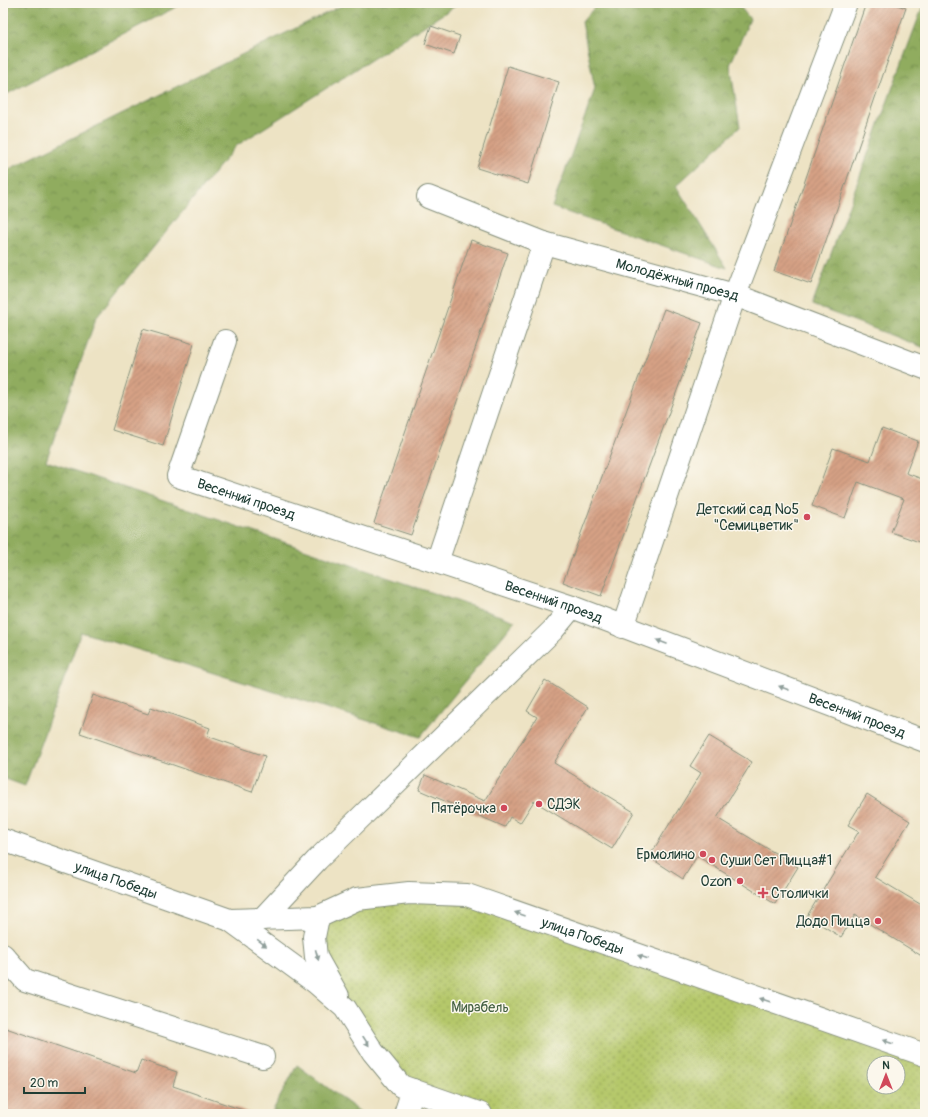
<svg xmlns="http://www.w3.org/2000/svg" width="928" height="1117" font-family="Pangolin,sans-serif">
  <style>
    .grass { fill: url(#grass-dots); stroke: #6a8250; fill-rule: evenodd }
    .forest { fill: url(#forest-crowns); stroke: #58744a }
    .building { fill: url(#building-hatch) }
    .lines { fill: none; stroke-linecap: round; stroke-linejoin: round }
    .minor-casing { stroke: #86907c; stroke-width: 24 }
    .minor { stroke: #fff; stroke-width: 22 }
    .oneway { fill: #8f9e9a }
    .poi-dot { fill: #d1495b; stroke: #fbf7ec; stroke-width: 1.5 }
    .labels { text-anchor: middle; stroke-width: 3; stroke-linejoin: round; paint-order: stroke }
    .street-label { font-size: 14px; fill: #1f3d34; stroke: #fbf7ec }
    .poi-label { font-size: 14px; fill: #1f3d34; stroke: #fbf7ec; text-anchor: end }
    .park-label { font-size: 14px; fill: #446042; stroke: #fbf7ec }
  </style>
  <defs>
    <pattern id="grass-dots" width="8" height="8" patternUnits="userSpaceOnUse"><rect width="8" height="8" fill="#b5c86b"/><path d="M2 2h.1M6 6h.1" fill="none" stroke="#93a459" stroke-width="1.8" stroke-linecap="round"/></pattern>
    <pattern id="forest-crowns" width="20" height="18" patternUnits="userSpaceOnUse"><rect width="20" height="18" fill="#90ac5f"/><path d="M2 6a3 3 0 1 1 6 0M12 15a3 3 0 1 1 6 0" fill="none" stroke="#758d4f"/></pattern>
    <pattern id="building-hatch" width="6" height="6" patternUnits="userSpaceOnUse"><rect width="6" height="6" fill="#d6a185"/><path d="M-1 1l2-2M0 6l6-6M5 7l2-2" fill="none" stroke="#ad846e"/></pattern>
  </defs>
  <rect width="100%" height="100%" fill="#fbf7ec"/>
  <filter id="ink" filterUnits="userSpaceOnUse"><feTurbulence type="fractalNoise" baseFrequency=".025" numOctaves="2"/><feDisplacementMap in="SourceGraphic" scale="8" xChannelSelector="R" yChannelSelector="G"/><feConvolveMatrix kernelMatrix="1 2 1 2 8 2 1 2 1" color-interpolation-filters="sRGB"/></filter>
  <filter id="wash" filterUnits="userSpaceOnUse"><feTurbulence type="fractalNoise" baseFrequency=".012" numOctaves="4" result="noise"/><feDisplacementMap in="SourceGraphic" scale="16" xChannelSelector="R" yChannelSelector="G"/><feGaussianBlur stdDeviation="0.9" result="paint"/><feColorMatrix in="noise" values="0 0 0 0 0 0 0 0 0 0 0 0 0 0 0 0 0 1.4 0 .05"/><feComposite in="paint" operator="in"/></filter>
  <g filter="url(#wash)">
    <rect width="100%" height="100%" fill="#ede3c4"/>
    <path class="grass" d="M467,895L925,1055V1114H481L401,1086L373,1052L314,937L318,917L357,899ZM874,1063H898V1087H874Z"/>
    <path class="forest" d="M3,3H184L3,96Z
      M347,3H460L236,146L96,318L46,461L515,621L420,737L81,632L25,786L3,778V172Z
      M598,3H737L750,19L730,65L740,127L676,186L727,268L552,207L595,89L582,22Z
      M924,3H925V348L812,305Z
      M297,1065L363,1114H271Z"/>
    <g id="blocks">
      <path class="building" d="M866,3H891L906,8L811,284L774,271Z
        M431,26L460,36L454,54L425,44Z
        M508,66L559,82L528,184L477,168Z
        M471,240L508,253L411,535L374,523Z
        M664,309L702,323L601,596L563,582Z
        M143,329L194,344L163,446L112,430Z
        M882,428L918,441L906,473L925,480V534L922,543L891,532L904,499L858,482L845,518L812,506L833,448L870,461Z
        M545,680L588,707L554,763L634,812L612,849L534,801L520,823L510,817L505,827L419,790L425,775L485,801L537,717L527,711Z
        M93,695L148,714L151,707L210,728L207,736L265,756L252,792L80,733Z
        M709,736L752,762L717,818L798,867L775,904L697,856L683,879L649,857L701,773L690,766Z
        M867,794L910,821L875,877L925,907V958L855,915L841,937L807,916L859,831L848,825Z
        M3,1027L136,1073L141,1060L177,1072L173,1086L254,1114H3Z"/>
    </g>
  </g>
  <g filter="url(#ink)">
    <use href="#blocks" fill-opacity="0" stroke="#86907c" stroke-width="1"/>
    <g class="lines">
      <defs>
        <g id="minor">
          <path id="s1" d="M428,197L544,243L735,295L925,368"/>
          <path id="s2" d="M225,341L178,476L572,607L925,741"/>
          <path d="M437,562L544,243"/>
          <path d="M623,627L735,295L846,3"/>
          <path id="s3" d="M3,840L230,920L315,982L345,1008L373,1052L401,1086L481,1114"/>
          <path d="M318,917L314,937L316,957L338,996"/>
          <path d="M262,919L317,860L553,630L572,607"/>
          <path id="s4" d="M230,920L318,917L357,899L409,893L467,895L925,1055"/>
          <path d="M3,955L25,980L263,1057"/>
          <path d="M405,1114L413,1090"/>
        </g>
      </defs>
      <use href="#minor" class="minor-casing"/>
      <use href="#minor" class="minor"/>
    </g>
    <defs><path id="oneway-solid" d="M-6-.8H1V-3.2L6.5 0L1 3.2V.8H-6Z"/></defs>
    <g class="oneway">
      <use href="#oneway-solid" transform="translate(662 642) rotate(-159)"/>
      <use href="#oneway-solid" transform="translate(784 688) rotate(-159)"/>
      <use href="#oneway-solid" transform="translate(520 914) rotate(-161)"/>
      <use href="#oneway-solid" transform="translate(262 943) rotate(36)"/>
      <use href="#oneway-solid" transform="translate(317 955) rotate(75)"/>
      <use href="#oneway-solid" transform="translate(643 957) rotate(-161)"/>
      <use href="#oneway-solid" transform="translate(765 1000) rotate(-161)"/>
      <use href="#oneway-solid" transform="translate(366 1041) rotate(57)"/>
      <use href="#oneway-solid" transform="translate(888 1042) rotate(-161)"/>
    </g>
  </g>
  <g class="poi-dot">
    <circle cx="807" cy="517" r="4"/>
    <circle cx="539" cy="804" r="4"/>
    <circle cx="504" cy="808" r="4"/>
    <circle cx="703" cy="854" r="4"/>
    <circle cx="712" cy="860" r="4"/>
    <circle cx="740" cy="881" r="4"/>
    <path d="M761 887h4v4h4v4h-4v4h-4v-4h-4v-4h4z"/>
    <circle cx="878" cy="921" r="4"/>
  </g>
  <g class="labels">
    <g class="street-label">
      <text dy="5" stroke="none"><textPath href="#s1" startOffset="263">Молодёжный проезд</textPath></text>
      <text dy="5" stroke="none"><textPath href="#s2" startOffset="215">Весенний проезд</textPath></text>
      <text dy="5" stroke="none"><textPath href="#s2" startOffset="539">Весенний проезд</textPath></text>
      <text dy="5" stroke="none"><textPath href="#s2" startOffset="863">Весенний проезд</textPath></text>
      <text dy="5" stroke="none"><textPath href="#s3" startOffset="120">улица Победы</textPath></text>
      <text dy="5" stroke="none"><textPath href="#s4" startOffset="364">улица Победы</textPath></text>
    </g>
    <g class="poi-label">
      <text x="799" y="514">Детский сад №5<tspan x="799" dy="16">"Семицветик"</tspan></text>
      <text x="547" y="809" text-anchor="start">СДЭК</text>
      <text x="496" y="813">Пятёрочка</text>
      <text x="695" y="859">Ермолино</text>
      <text x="720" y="865" text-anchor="start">Суши Сет Пицца#1</text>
      <text x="732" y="886">Ozon</text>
      <text x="771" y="898" text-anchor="start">Столички</text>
      <text x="870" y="926">Додо Пицца</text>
    </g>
    <g class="park-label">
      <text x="480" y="1012">Мирабель</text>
    </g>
  </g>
  <rect width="928" height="1117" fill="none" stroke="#fbf7ec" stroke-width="16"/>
  <g transform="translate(886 1075)"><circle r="19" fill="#fbf7ec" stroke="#a3ada2"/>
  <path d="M0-3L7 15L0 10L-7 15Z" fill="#d1495b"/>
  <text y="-6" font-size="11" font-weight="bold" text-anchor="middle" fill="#1f3d34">N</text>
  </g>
  <path d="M24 1087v6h61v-6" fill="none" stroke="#1f3d34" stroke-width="2"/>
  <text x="30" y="1087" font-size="12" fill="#1f3d34" stroke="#fbf7ec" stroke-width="3" paint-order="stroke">20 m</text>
</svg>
